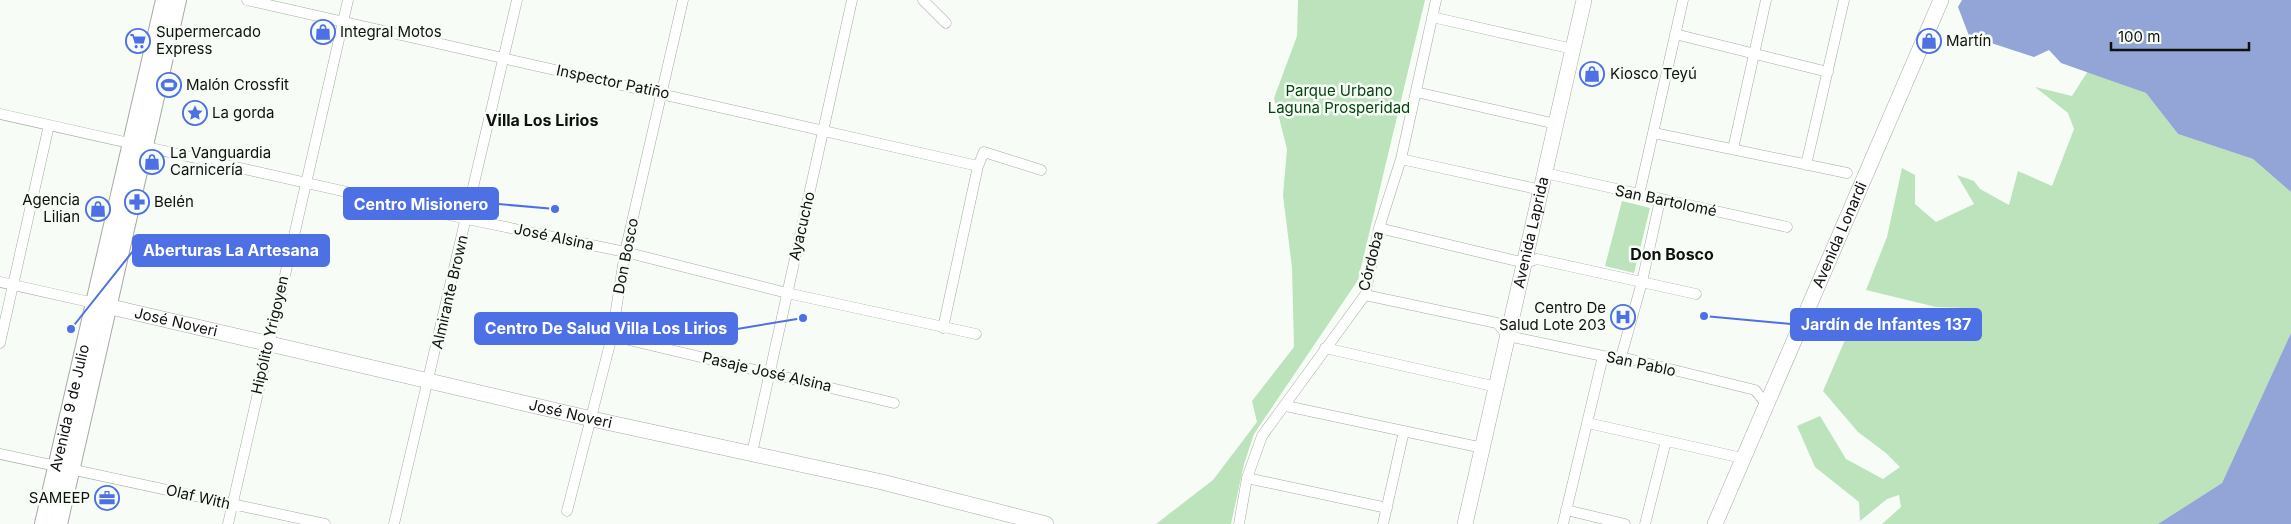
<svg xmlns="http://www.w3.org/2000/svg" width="2291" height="524" font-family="Inter,sans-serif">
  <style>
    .green { fill: #bce3bb }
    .water { fill: #92a5d6 }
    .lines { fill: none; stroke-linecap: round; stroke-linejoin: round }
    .street-casing { stroke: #a5aaa5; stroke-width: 11 }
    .secondary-casing { stroke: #a5aaa5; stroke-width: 16 }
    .primary-casing { stroke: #a5aaa5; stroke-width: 18 }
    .street { stroke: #fff; stroke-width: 10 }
    .secondary { stroke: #fff; stroke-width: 15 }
    .primary { stroke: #fff; stroke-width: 16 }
    .labels { text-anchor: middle; stroke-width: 5; stroke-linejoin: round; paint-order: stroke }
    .poi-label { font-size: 15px; fill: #0f110f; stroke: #f7fcf7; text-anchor: start }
    .street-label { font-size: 15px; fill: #0f110f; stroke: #f7fcf7 }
    .park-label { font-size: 15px; fill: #03430c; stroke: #f7fcf7 }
    .neighbourhood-label { font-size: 16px; font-weight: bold; fill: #0f110f; stroke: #f7fcf7 }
    .leader { fill: none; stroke: #4d70e4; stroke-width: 2 }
    .callout-dot { fill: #4d70e4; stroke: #f7fcf7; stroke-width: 2 }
    .callout { fill: #4d70e4; stroke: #4d70e4; stroke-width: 2 }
    .callout-label { font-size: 16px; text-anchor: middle; font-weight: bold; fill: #fff }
  </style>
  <rect width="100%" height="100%" fill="#f7fcf7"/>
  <path class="green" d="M1298,0H1425L1358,280L1254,434L1244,464L1231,524H1156L1213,480L1257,422L1252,401L1294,347L1292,268L1283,195L1287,149L1274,98L1297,36Z
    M2088,71L2146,93L2178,134L2253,159L2291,192V333L2222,483L2158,524H1882L1901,507L1899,495L1887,499L1860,521L1859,502L1815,467L1797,426L1820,416L1846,459L1883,479L1900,467L1886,453L1858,432L1823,391L1845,340L1894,330L1947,327L1965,308L1936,307L1866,290L1887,237L1902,168L1915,175V204L1936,222L1974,204L1957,175L1974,181L1980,189L2009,205L2018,171L2052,186L2074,129L2068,113L2035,87L2072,96Z
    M1622,201L1650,208L1634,273L1605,266Z"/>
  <path class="water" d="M1962,0H2291V192L2253,159L2178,134L2146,93L2061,63L2049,50L2034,57L1985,41H1971L1958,7Z
    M2291,333V524H2158L2222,483Z"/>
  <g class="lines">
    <defs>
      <path id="street" d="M247,0L978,166
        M923,0L946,23
        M1432,17L1573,49
        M1675,34L1828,72
        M1416,92L1556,124
        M0,114L467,219L625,252L787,293L976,334
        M1654,133L1847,173
        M1733,149L1766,0
        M1401,159L1541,190
        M1806,165L1844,0
        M1545,173L1787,227
        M1639,195L1683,0
        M1379,228L1525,263L1537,259L1696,294
        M0,282L94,303
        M1365,295L1497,323L1508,336L1603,356L1621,357L1755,390L1767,405
        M943,328L978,166L984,152L1041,170
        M612,336L894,403
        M0,343L49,125
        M1325,348L1497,387
        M1621,357L1642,282L1660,200
        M1286,406L1483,448
        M1588,423L1742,458
        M752,453L852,0
        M0,454L325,524
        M1247,478L1387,508
        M1566,510L1625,524
        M567,511L612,336L625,252L683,0
        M228,524L348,0
        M394,524L517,0
        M1239,524L1247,478L1262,436L1365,295L1379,228L1401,159L1436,0
        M1383,524L1404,431
        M1563,524L1603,356
        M1645,524L1666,441"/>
      <g id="secondary">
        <path id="s1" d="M98,304L592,419L882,482L1046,524"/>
        <path id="s2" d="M1465,524L1584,0"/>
        <path id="s3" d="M1715,524L1941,0"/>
      </g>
      <g id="primary">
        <path id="s4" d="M43,524L164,0"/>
        <path d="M59,524L178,0"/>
      </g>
    </defs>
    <use href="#street" class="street-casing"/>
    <use href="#secondary" class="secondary-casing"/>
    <use href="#primary" class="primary-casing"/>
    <use href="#street" class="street"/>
    <use href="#secondary" class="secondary"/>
    <use href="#primary" class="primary"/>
  </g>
  <defs>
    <symbol id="shop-ring" viewBox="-11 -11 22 22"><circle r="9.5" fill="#f7fcf7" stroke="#4d70e4" stroke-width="1.5"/><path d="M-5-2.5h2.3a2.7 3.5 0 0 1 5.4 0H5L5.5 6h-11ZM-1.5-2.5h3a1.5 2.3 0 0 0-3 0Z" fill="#4d70e4"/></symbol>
    <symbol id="supermarket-ring" viewBox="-11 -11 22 22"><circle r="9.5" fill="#f7fcf7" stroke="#4d70e4" stroke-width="1.5"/><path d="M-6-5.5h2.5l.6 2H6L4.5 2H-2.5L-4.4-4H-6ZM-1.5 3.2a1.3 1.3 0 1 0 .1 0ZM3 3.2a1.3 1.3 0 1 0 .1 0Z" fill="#4d70e4"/></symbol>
    <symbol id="stadium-ring" viewBox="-11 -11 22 22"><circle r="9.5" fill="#f7fcf7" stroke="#4d70e4" stroke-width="1.5"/><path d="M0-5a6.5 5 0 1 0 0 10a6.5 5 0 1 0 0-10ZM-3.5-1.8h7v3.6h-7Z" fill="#4d70e4"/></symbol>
    <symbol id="sight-ring" viewBox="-11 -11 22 22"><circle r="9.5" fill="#f7fcf7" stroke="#4d70e4" stroke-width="1.5"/><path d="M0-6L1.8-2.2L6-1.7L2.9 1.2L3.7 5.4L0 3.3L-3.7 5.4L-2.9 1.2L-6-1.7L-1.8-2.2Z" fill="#4d70e4"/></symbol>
    <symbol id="pharmacy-ring" viewBox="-11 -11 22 22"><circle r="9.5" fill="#f7fcf7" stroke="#4d70e4" stroke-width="1.5"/><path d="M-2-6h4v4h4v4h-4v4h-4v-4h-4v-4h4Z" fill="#4d70e4"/></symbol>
    <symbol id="hospital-ring" viewBox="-11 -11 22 22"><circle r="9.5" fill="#f7fcf7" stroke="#4d70e4" stroke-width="1.5"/><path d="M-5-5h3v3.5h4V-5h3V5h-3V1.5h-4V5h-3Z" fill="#4d70e4"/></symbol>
    <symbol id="office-ring" viewBox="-11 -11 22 22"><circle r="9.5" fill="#f7fcf7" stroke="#4d70e4" stroke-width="1.5"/><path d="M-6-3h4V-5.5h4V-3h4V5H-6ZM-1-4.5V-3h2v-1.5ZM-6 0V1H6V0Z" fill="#4d70e4"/></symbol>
  </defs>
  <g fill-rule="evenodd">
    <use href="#shop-ring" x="309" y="18" width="28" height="28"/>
    <use href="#supermarket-ring" x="124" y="27" width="28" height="28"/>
    <use href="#shop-ring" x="1915" y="27" width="28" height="28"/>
    <use href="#shop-ring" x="1578" y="60" width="28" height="28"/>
    <use href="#stadium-ring" x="155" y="71" width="28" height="28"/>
    <use href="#sight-ring" x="181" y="99" width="28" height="28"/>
    <use href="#shop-ring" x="138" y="148" width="28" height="28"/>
    <use href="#pharmacy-ring" x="123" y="188" width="28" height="28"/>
    <use href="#shop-ring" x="84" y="195" width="28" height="28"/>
    <use href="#hospital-ring" x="1609" y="303" width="28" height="28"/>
    <use href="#office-ring" x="93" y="484" width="28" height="28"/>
  </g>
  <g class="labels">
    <g class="poi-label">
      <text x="156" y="37">Supermercado<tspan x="156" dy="17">Express</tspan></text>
      <text x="340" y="37">Integral Motos</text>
      <text x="1946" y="46">Martín</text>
      <text x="1610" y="79">Kiosco Teyú</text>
      <text x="186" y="90">Malón Crossfit</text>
      <text x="212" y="118">La gorda</text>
      <text x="170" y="158">La Vanguardia<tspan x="170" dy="17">Carnicería</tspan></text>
      <text x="80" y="205" text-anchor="end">Agencia<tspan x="80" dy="17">Lilian</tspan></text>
      <text x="154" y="207">Belén</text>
      <text x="1606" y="313" text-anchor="end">Centro De<tspan x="1606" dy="17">Salud Lote 203</tspan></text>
      <text x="90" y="503" text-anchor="end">SAMEEP</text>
    </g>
    <g class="street-label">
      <text transform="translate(613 82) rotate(12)" y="5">Inspector Patiño</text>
      <text transform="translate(1666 201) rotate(12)" y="5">San Bartolomé</text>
      <text transform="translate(802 226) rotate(-77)" y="5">Ayacucho</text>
      <text dy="5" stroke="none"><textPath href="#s2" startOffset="299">Avenida Laprida</textPath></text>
      <text dy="5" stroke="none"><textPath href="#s3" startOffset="315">Avenida Lonardi</textPath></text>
      <text transform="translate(554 237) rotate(12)" y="5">José Alsina</text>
      <text transform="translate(626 256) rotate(-79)" y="5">Don Bosco</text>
      <text transform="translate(1371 261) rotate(-76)" y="5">Córdoba</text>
      <text transform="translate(450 292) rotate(-77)" y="5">Almirante Brown</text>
      <text dy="5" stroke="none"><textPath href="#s1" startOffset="80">José Noveri</textPath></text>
      <text transform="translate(270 335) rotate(-77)" y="5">Hipólito Yrigoyen</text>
      <text transform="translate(1641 364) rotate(12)" y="5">San Pablo</text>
      <text transform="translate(767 372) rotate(13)" y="5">Pasaje José Alsina</text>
      <text dy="5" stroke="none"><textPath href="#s4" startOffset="119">Avenida 9 de Julio</textPath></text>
      <text dy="5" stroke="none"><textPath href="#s1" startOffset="485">José Noveri</textPath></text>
      <text transform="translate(198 497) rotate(13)" y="5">Olaf With</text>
    </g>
    <g class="park-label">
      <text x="1339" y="96">Parque Urbano<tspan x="1339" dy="17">Laguna Prosperidad</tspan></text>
    </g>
    <g class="neighbourhood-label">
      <text x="542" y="126">Villa Los Lirios</text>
      <text x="1672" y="260">Don Bosco</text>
    </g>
  </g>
  <path class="leader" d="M555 209L498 204M71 329L133 251M1704 316L1791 324M803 318L737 329"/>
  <g class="callout-dot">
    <circle cx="555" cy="209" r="5"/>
    <circle cx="71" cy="329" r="5"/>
    <circle cx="1704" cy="316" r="5"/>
    <circle cx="803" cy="318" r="5"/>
  </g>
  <g class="callout">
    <rect x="344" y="188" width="154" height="31" rx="5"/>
    <rect x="133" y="235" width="196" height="31" rx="5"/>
    <rect x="1791" y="309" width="190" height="31" rx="5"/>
    <rect x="475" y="313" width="262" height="31" rx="5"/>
  </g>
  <g class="callout-label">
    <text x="421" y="210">Centro Misionero</text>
    <text x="231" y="256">Aberturas La Artesana</text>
    <text x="1886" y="330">Jardín de Infantes 137</text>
    <text x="606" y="334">Centro De Salud Villa Los Lirios</text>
  </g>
  <path d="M2111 42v8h138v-8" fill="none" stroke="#0f110f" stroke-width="2.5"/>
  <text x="2118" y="42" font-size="15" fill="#0f110f" stroke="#f7fcf7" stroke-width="4" paint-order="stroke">100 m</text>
</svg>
